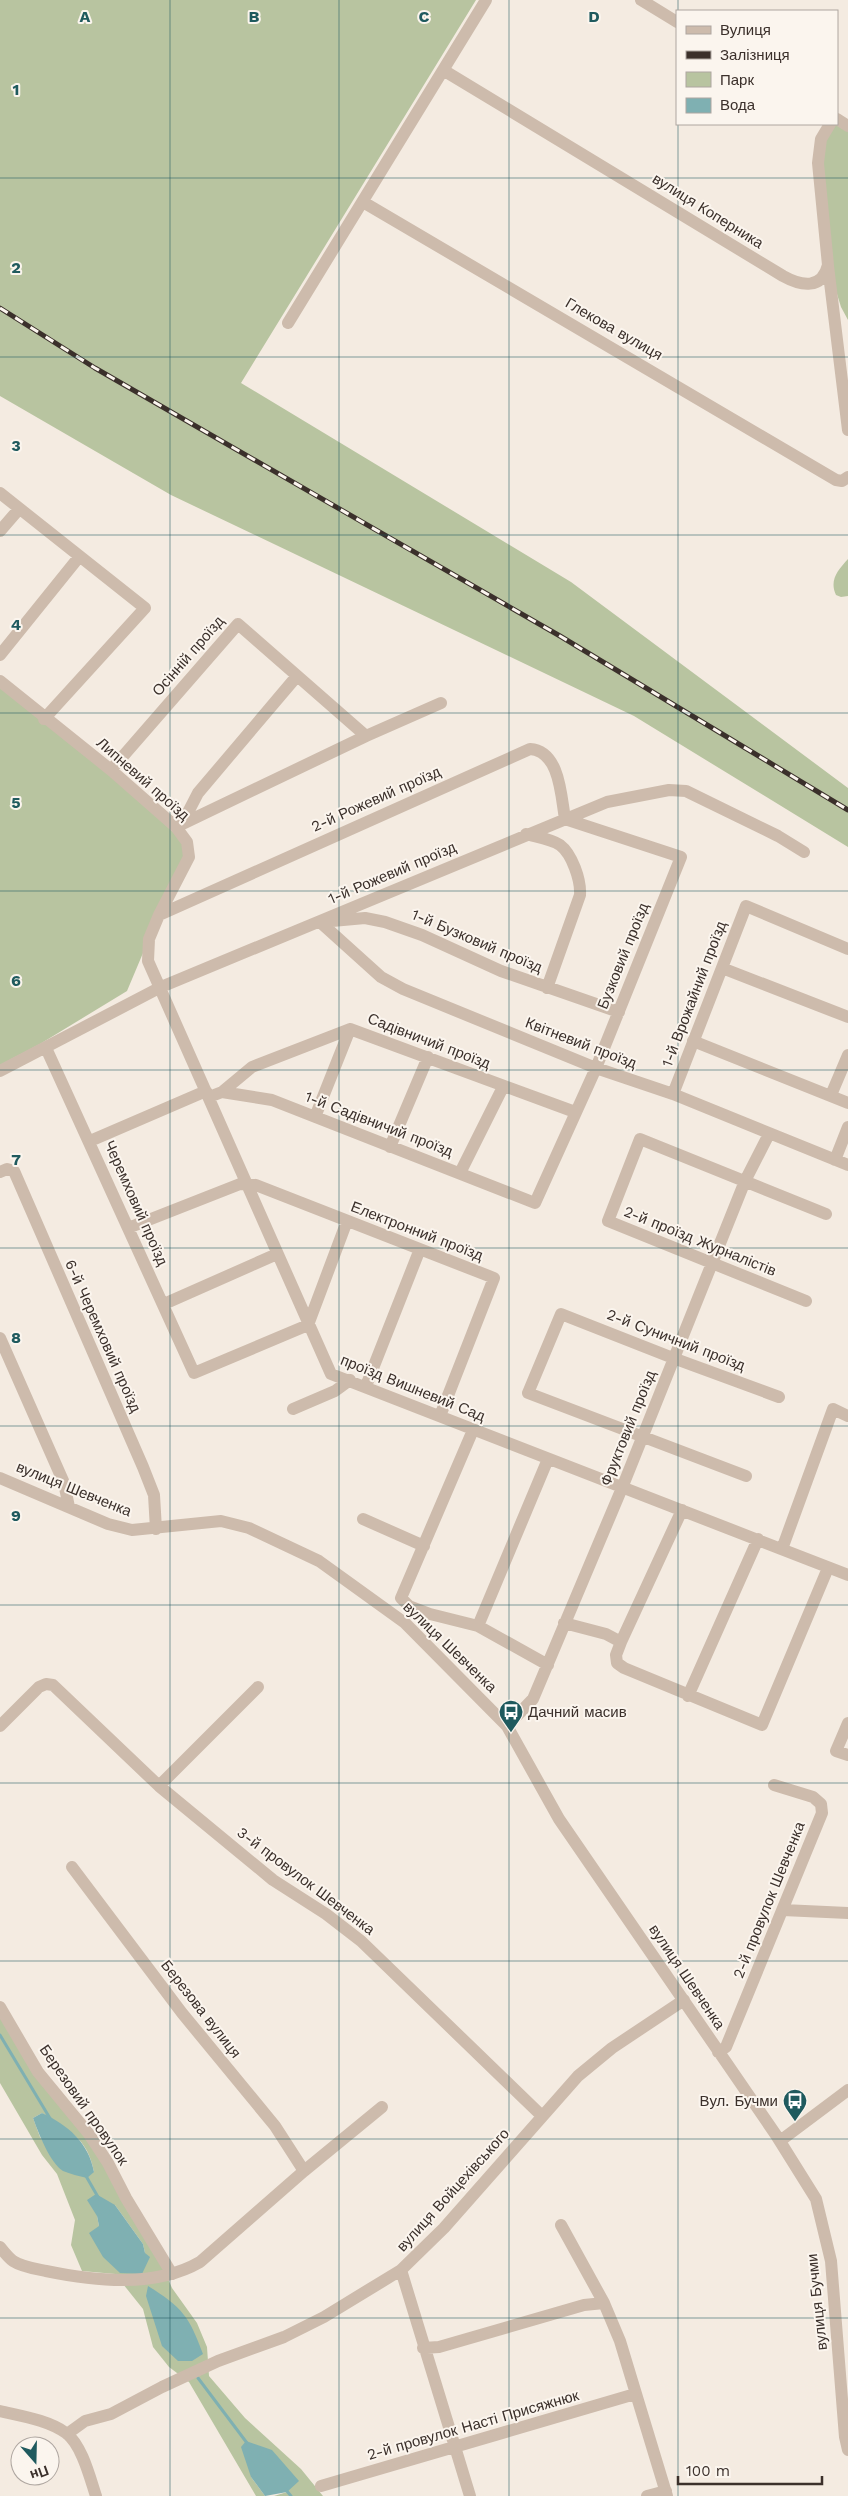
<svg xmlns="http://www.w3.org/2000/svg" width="848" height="2496" font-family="'Work Sans',sans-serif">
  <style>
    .green { fill: #b8c4a0; fill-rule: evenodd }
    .water { fill: #7fb0b2 }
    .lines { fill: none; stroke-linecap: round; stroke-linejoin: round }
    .stream { stroke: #7fb0b2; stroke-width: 3 }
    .minor { stroke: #cdbbac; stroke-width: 12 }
    .rail-casing { stroke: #3b302b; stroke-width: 5 }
    .rail { stroke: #fbf5ee; stroke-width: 3; stroke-dasharray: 9; stroke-linecap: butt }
    .grid { fill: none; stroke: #1f5a5e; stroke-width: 1; stroke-opacity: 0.55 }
    .labels { text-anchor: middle; stroke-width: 4; stroke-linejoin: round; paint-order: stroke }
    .street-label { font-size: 15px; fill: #3b302b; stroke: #fbf5ee }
    .poi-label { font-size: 15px; fill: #3b302b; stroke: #fbf5ee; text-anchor: start }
    .grid-label { font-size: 16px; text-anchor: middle; font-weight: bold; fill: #1f5a5e; stroke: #fbf5ee; stroke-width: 4; stroke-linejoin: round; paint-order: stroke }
  </style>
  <rect width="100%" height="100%" fill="#f4ebe1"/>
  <path class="green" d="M0,0H476L241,383L571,582L848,788V847L634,716L171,495L0,396Z
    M830,124L848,126V320L841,307L828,265L821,139Z
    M848,559V596L841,597L836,595C829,580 838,570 848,559Z
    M0,681L111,771L190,849L159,915L127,991L40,1044L0,1065Z
    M0,2016L87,2136L154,2247L172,2288L197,2323L207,2347L209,2376L245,2418L301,2469L323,2496H274L287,2492L251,2477L265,2496H256L189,2382L169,2367L153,2347L143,2309L115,2274L82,2271L71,2245L75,2220L57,2174L42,2155L0,2083ZM42,2113C68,2130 88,2138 94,2172L62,2170L40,2137L33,2118ZM115,2205L143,2244L145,2253L99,2226L97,2216Z"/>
  <path class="water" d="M42,2113C68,2125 89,2143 94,2172L87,2178C79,2176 70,2174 63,2171C50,2163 38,2132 33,2118Z
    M96,2194L115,2205L143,2244L145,2253L150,2257L142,2274L120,2273L103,2257L89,2233L99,2226L97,2216L87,2200Z
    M148,2286C182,2307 189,2316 203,2354L192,2361H178L162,2346L146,2296Z
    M246,2441L272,2450L299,2481L287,2492L265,2496L251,2477L241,2447Z"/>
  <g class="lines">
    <path class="stream" d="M0,2035L51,2120
      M86,2176L98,2197
      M198,2378L247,2443
      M286,2490L291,2496"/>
    <path class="minor" d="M641,0L677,22
      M443,70L783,276C801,286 822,290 828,265L818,163L821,139L830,124
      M837,119L848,126
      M363,202L836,480L842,481L848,477
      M828,266L848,430
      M288,323L486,0
      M0,493L145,608L44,719
      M0,531L19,509
      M0,655L79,557
      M0,681L111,770L176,827L187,842L189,857L159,915L149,939L148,961L331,1374L848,1575
      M366,736L441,703
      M111,770L238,624L366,736L176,827
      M182,824L198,793L297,676
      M526,834C536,837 551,839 560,845C572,854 581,880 580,895L547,988
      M159,915L530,749C560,751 561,796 565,819L681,857L596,1068L535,1203L272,1100L222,1092L209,1097
      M332,921L365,918L385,922L422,935L501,971L619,1012
      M320,922L381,977L403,989L596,1068L673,1094L848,1165
      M722,968L848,1017
      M693,1041L848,1103
      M46,1048L194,1373L308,1325L347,1221
      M0,1071L161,987L607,802L669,790L686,791L778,836L804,852
      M222,1092L252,1067L350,1029L575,1112
      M673,1094L746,906L848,949
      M831,1095L848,1055
      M315,1117L350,1029
      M90,1141L206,1091
      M390,1147L428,1057
      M835,1160L848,1127
      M0,1172L7,1169L14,1171L143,1467L154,1495L156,1529
      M460,1173L503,1087
      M128,1228L240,1184L256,1185L494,1278L440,1416
      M806,1301L608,1221L640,1139L826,1214
      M164,1304L277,1254
      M0,1338L64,1483L69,1507
      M366,1386L420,1249
      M293,1409L335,1391L350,1380
      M473,1430L401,1598L409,1606L430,1614L478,1626L548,1665
      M746,1476L528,1393L561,1314L673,1358L779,1397
      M0,1478L108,1524L132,1530L221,1521L249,1528L319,1561L405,1623L507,1726L559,1819L776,2135L816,2199L831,2261L845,2437L848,2450
      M682,1510L621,1642L616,1655L617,1663L624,1668L762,1725L828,1568
      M363,1519L424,1546
      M782,1549L833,1409L848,1416
      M564,1623L606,1634L621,1642
      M478,1626L548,1459
      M688,1696L758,1539
      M848,1723L836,1751L848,1755
      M0,1726L39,1687L46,1684L53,1685L159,1786L273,1880L326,1914L361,1941L542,2116
      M507,1726L533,1699L622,1488L745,1181L769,1134
      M159,1786L258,1687
      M72,1867L182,2013L275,2126L304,2171
      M783,1910L848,1913
      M0,2007L38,2072L89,2134L108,2163L126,2198L172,2274
      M718,2052L726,2047L822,1813L821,1804L813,1797L774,1785
      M780,2141L848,2090
      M561,2225L604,2303L620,2341L667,2496
      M0,2247C4,2252 9,2258 13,2261C22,2267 36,2269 46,2271C95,2281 155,2288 200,2262L304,2171L382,2107
      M401,2270L470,2496
      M423,2348L439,2347L584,2305L604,2303
      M0,2411C21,2416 48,2420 66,2433C82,2445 90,2478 96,2496
      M67,2434L85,2421L111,2414L162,2387L218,2361L284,2337L324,2317L401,2270L444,2228L578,2076L612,2048L684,2000
      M321,2486L635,2394
      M647,2496L666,2491"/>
    <defs>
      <path id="rail" d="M0,308L95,368L560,636L848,810"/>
    </defs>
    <use href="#rail" class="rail-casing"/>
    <use href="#rail" class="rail"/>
  </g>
  <path class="grid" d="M170,0V2496M339,0V2496M509,0V2496M678,0V11M678,124V2496M0,178H848M0,357H848M0,535H848M0,713H848M0,891H848M0,1070H848M0,1248H848M0,1426H848M0,1605H848M0,1783H848M0,1961H848M0,2139H848M0,2318H848"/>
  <defs>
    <symbol id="bus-pin" viewBox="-11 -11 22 30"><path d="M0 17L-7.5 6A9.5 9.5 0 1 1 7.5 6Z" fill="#1f5a5e" stroke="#fbf5ee"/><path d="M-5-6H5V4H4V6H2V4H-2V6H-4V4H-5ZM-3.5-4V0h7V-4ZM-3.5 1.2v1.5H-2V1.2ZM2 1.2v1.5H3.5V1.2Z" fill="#fff"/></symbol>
  </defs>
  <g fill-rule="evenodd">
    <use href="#bus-pin" x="497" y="1698" width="28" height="38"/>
    <use href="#bus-pin" x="781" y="2087" width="28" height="38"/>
  </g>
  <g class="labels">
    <g class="street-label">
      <text transform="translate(708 211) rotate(32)" y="5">вулиця Коперника</text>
      <text transform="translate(614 329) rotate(30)" y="5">Глекова вулиця</text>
      <text transform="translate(188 656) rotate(-49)" y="5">Осінній проїзд</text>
      <text transform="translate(143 779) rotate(41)" y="5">Липневий проїзд</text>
      <text transform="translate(376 799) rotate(-24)" y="5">2-й Рожевий проїзд</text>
      <text transform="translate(392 873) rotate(-23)" y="5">1-й Рожевий проїзд</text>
      <text transform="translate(477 941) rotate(23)" y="5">1-й Бузковий проїзд</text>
      <text transform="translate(623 956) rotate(-68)" y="5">Бузковий проїзд</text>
      <text transform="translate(694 994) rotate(-69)" y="5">1-й Врожайний проїзд</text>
      <text transform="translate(429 1041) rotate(21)" y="5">Садівничий проїзд</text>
      <text transform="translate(581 1043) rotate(21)" y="5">Квітневий проїзд</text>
      <text transform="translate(379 1124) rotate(21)" y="5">1-й Садівничий проїзд</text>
      <text transform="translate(136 1203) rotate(66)" y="5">Черемховий проїзд</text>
      <text transform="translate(417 1231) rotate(21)" y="5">Електронний проїзд</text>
      <text transform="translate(700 1241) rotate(22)" y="5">2-й проїзд Журналістів</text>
      <text transform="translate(103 1336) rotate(66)" y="5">6-й Черемховий проїзд</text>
      <text transform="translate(676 1340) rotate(21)" y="5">2-й Суничний проїзд</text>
      <text transform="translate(413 1388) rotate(22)" y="5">проїзд Вишневий Сад</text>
      <text transform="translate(628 1428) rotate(-68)" y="5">Фруктовий проїзд</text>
      <text transform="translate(74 1489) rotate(22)" y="5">вулиця Шевченка</text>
      <text transform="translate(450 1647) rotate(44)" y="5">вулиця Шевченка</text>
      <text transform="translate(306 1881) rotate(37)" y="5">3-й провулок Шевченка</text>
      <text transform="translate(769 1900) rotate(-68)" y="5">2-й провулок Шевченка</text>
      <text transform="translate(687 1977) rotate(56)" y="5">вулиця Шевченка</text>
      <text transform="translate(201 2009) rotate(52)" y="5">Березова вулиця</text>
      <text transform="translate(84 2105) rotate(55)" y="5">Березовий провулок</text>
      <text transform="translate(453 2190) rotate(-48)" y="5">вулиця Войцехівського</text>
      <text transform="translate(817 2302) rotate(-96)" y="5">вулиця Бучми</text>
      <text transform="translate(473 2425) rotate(-16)" y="5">2-й провулок Насті Присяжнюк</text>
    </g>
    <g class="poi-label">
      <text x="528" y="1717">Дачний масив</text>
      <text x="778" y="2106" text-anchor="end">Вул. Бучми</text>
    </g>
  </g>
  <g class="grid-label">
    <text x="85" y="22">A</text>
    <text x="254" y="22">B</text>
    <text x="424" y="22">C</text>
    <text x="594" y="22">D</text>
    <text x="16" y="95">1</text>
    <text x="16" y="273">2</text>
    <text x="16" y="451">3</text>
    <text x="16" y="630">4</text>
    <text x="16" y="808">5</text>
    <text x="16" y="986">6</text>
    <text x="16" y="1165">7</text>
    <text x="16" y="1343">8</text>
    <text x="16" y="1521">9</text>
  </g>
  <rect x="676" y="10" width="162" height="115" fill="#fbf5ee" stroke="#aea6a0"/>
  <rect x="686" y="26" width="25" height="8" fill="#cdbbac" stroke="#aea6a0"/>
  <text x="720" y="35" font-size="15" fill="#3b302b">Вулиця</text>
  <rect x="686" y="51" width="25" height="8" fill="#3b302b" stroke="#aea6a0"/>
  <text x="720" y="60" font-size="15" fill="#3b302b">Залізниця</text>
  <rect x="686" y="72" width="25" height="15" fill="#b8c4a0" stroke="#aea6a0"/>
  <text x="720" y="85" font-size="15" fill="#3b302b">Парк</text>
  <rect x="686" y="98" width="25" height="15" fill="#7fb0b2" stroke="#aea6a0"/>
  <text x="720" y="110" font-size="15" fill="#3b302b">Вода</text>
  <g transform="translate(35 2461) rotate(160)"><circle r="24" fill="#fbf5ee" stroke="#aea6a0"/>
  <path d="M0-4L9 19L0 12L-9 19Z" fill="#1f5a5e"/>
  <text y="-8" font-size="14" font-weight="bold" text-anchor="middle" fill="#3b302b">Пн</text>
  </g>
  <path d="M678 2476v8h144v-8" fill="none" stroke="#3b302b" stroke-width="2.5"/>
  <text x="686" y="2476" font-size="15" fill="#3b302b" stroke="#fbf5ee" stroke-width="4" paint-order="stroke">100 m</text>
</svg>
